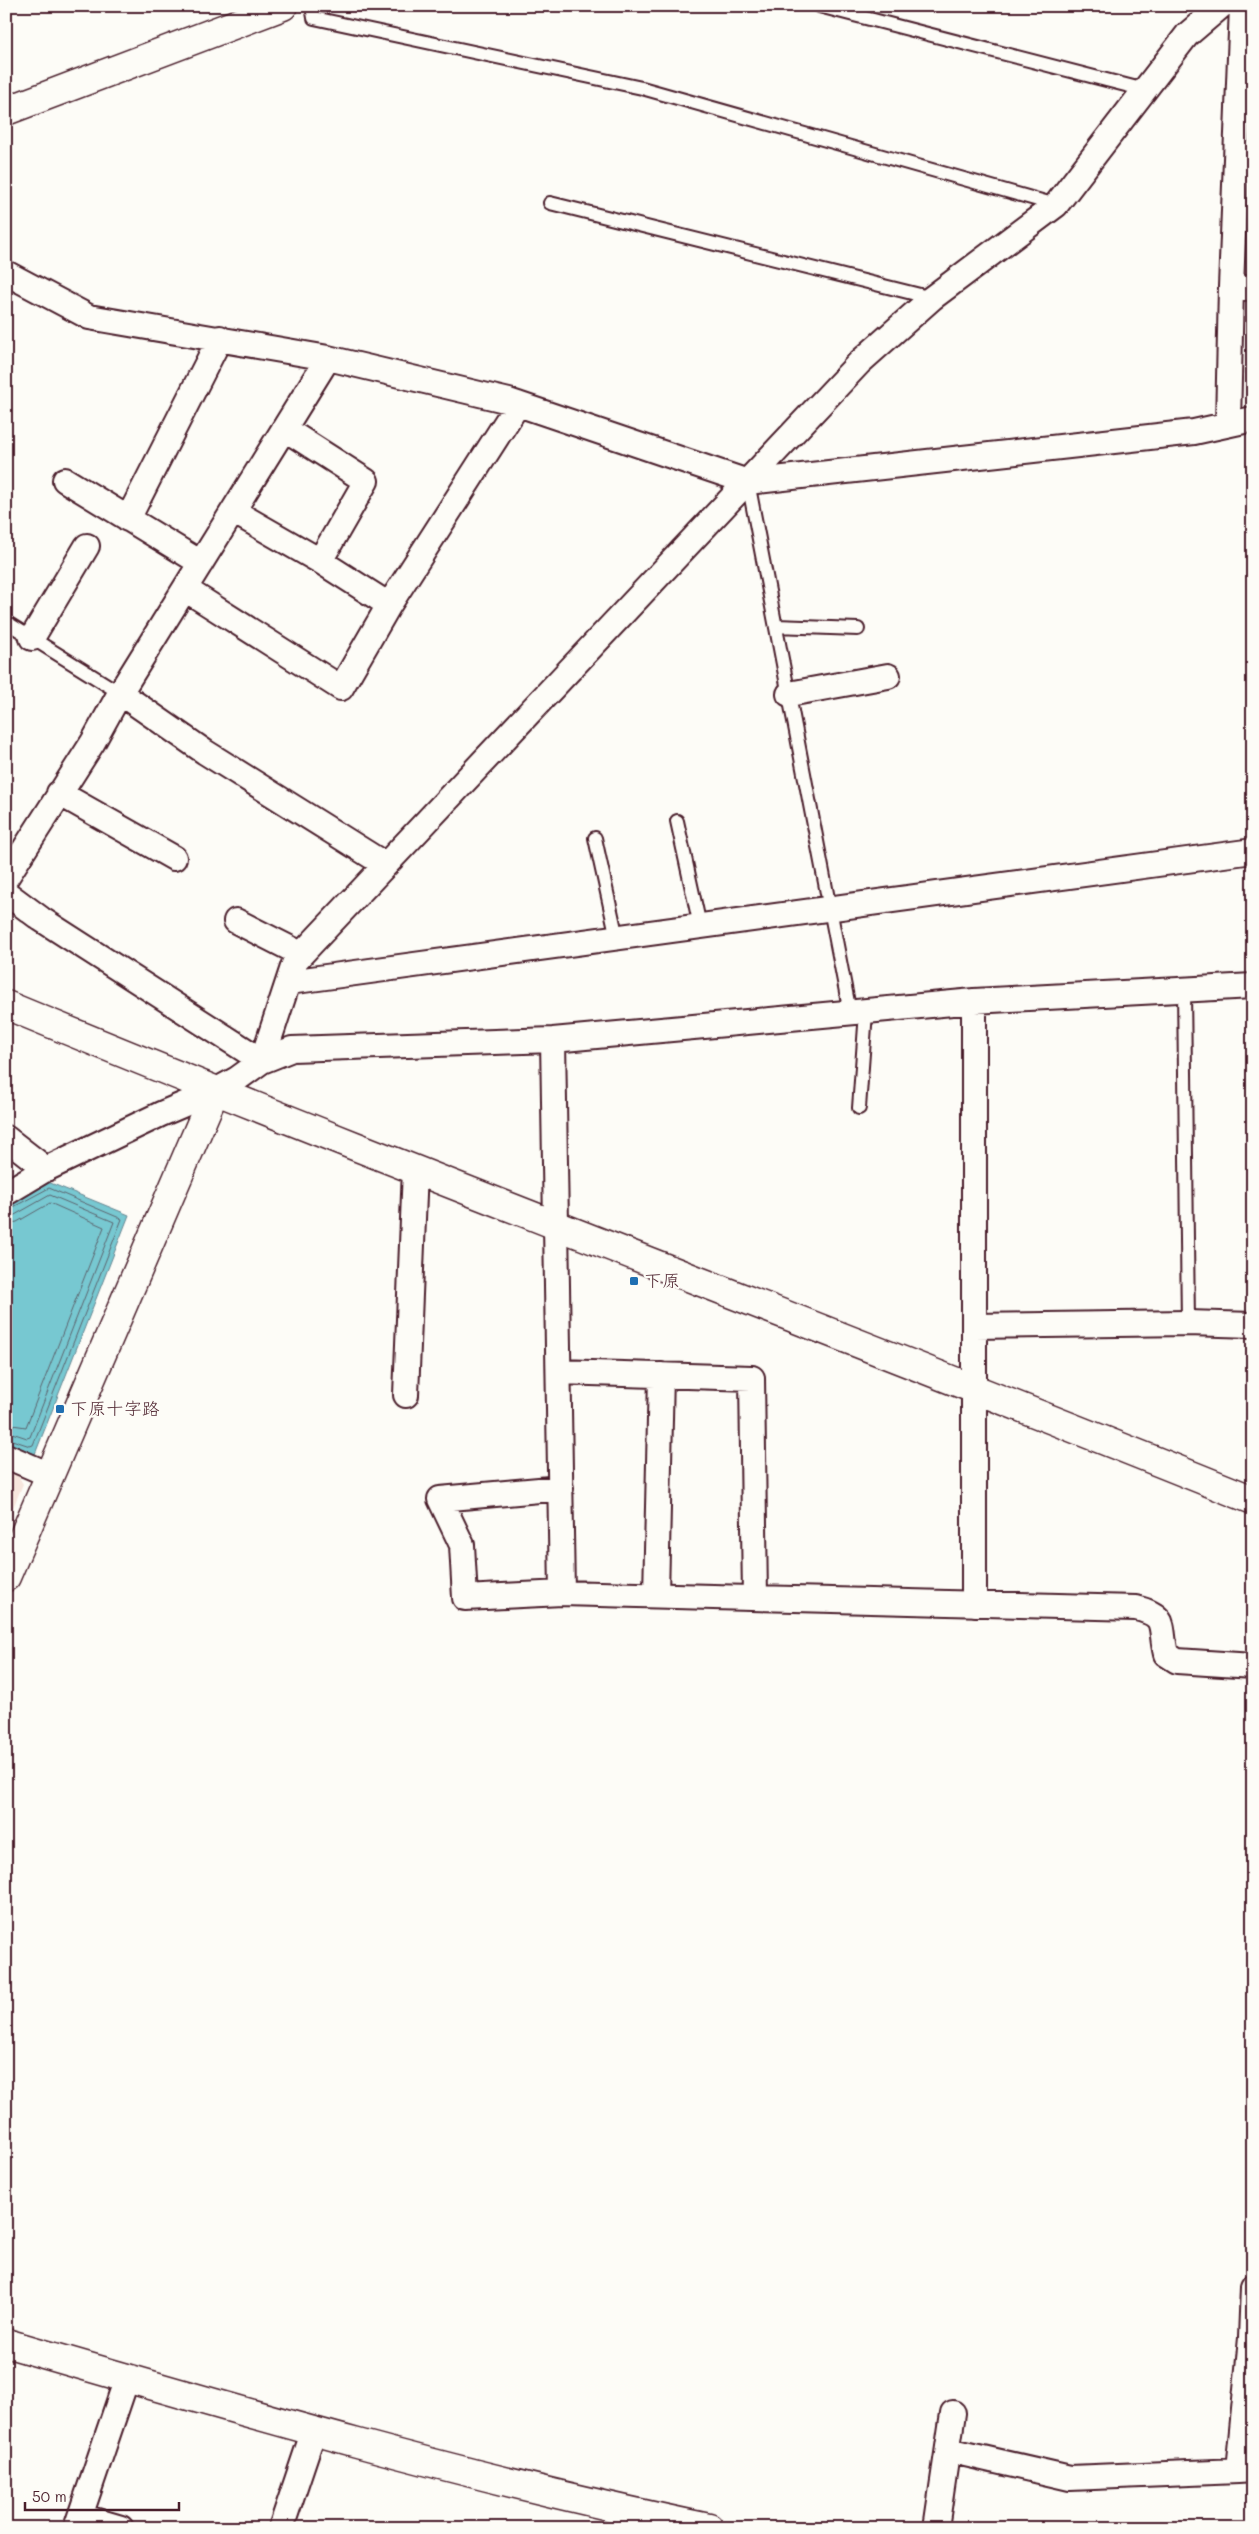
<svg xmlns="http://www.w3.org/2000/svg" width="1259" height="2534" font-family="Mali,'Klee One',sans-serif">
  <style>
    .built { fill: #f7e6dd }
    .water { fill: #77c8d1; stroke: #65848f }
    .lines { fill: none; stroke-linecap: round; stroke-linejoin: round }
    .shore { stroke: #5c636d; stroke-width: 1 }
    .lane-casing { stroke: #4a1f2b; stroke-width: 16 }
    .street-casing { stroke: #4a1f2b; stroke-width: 28 }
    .secondary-casing { stroke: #4a1f2b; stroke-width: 31 }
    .lane { stroke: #fdfcf7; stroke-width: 12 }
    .street { stroke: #fdfcf7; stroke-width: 24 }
    .secondary { stroke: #fdfcf7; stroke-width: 28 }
    .poi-dot { fill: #1f6fb2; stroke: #fdfcf7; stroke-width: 2 }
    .labels { text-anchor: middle; stroke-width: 4.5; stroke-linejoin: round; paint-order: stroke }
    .poi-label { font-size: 18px; fill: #4a1f2b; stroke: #fdfcf7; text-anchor: start }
  </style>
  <rect width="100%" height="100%" fill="#fdfcf7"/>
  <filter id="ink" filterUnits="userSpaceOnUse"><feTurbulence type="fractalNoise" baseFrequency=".02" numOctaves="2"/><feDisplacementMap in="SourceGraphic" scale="10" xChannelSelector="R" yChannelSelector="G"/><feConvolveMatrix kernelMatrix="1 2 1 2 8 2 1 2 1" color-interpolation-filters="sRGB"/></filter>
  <g filter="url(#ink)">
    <path class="built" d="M6,1468L16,1472L23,1484L6,1525Z"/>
    <path class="water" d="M48,1182L129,1215L35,1454L6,1442V1207Z"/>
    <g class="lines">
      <path class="shore" d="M6,1211L49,1188L122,1219L33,1445L30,1446L6,1438
        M6,1217L13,1216L50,1195L114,1222L30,1437L27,1438L6,1431
        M6,1224L17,1222L50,1203L104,1227L26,1427L6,1424"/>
      <defs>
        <path id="lane" d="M312,6L314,18L642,88L1056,205
          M819,6L1145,90
          M550,203L932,298
          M748,482L850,1013
          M6,622L120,693
          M776,626L858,629
          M677,821L700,926
          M595,838L617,938
          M1184,990L1188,1323
          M859,1108L866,1012"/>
        <path id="street" d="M1242,6L1231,287L1253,288
          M6,273L89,317L328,358L509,401L748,482L1194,432L1253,419
          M1228,424L1231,287
          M285,429L366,481L320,561
          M65,480L201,563
          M233,511L320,561L389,605
          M128,519L220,338
          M185,589L341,688L389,605L518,404
          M32,638L87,546
          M120,693L205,752L384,864
          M789,694L888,676
          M59,793L174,858
          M6,878L93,742L120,693L328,358
          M6,893L41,919L262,1061
          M236,921L301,954
          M289,982L1253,851
          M974,1001V1604
          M553,1040L562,1593L1136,1608C1169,1616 1159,1626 1166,1654L1177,1661L1253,1666
          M262,1061L295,961L860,362L932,298L1056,205L1187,35L1221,6
          M6,1138L46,1169L161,1114L215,1091L237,1079L262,1061L292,1049L553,1040L974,1001L1253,986
          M6,1193L46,1169
          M975,1326L1188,1323L1253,1325
          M559,1372L752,1378L755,1598
          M406,1395L415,1169
          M6,1456L50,1475
          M561,1488L440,1499L462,1545L465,1598L562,1593
          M656,1595L661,1375
          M1253,2287L1251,2338L1238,2471L1253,2470
          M948,2450L1070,2478L1238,2471
          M80,2516L121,2528
          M76,2528L127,2378
          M281,2528L314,2430
          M619,2528L624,2510
          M936,2528L953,2413"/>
        <path id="secondary" d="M6,111L283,6
          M6,1005C419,1176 838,1332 1253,1500
          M6,1577L215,1091
          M6,2343C239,2411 472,2479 709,2528"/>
      </defs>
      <use href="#lane" class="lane-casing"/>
      <use href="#street" class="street-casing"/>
      <use href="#secondary" class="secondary-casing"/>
      <use href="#lane" class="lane"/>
      <use href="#street" class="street"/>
      <use href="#secondary" class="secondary"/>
    </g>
  </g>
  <g class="poi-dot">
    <rect x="629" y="1276" width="10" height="10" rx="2.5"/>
    <rect x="55" y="1404" width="10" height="10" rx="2.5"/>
  </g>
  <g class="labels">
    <g class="poi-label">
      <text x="644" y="1287">下原</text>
      <text x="70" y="1415">下原十字路</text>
    </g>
  </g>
  <rect width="1259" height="2534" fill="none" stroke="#fdfcf7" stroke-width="25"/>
  <rect x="12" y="12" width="1234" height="2509" fill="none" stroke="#4a1f2b" stroke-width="2" filter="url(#ink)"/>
  <path d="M25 2502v8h154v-8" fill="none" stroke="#4a1f2b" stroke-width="2.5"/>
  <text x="32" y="2502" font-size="15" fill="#4a1f2b" stroke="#fdfcf7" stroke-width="4" paint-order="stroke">50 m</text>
</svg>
